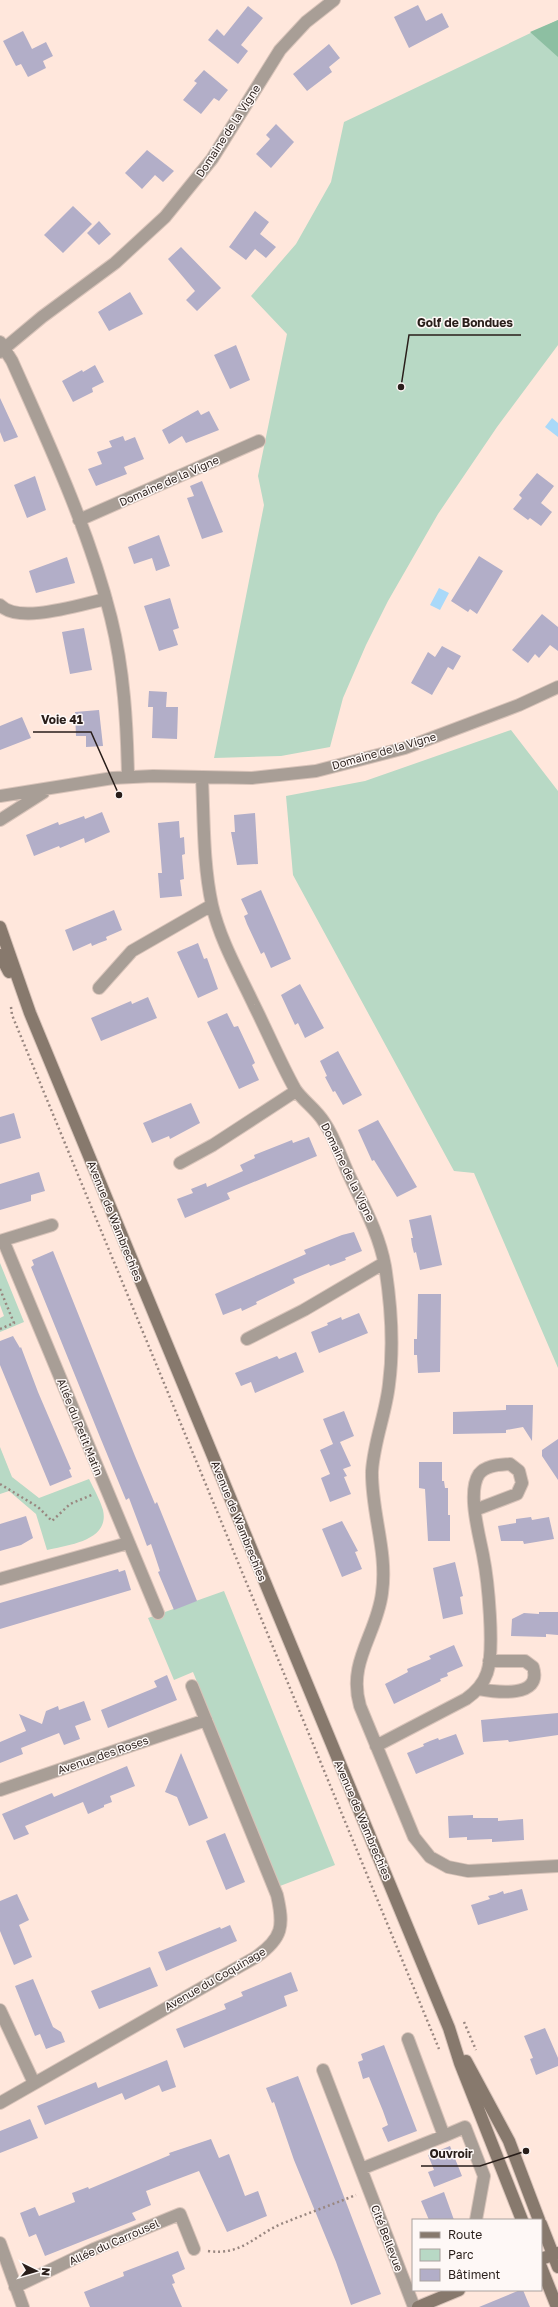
<svg xmlns="http://www.w3.org/2000/svg" width="558" height="2307" font-family="'Golos Text',sans-serif">
  <style>
    .green { fill: #b8d9c5 }
    .forest { fill: #8dbfa2 }
    .water { fill: #aad9f9 }
    .building { fill: #b2aec8 }
    .lines { fill: none; stroke-linecap: round; stroke-linejoin: round }
    .street-casing { stroke: #d8c3b9; stroke-width: 14 }
    .secondary-casing { stroke: #d8c3b9; stroke-width: 14 }
    .path { stroke: #998780; stroke-width: 2.5; stroke-dasharray: 2 3; stroke-linecap: butt }
    .street { stroke: #a89e96; stroke-width: 12 }
    .secondary { stroke: #87796d; stroke-width: 12 }
    .labels { text-anchor: middle; stroke-width: 3; stroke-linejoin: round; paint-order: stroke }
    .street-label { font-size: 11px; fill: #291e1a; stroke: #fef8f6 }
    .leader { fill: none; stroke: #291e1a; stroke-width: 1.5 }
    .callout-dot { fill: #291e1a; stroke: #fef8f6; stroke-width: 1.5 }
    .callout-label { font-size: 12px; text-anchor: middle; font-weight: bold; fill: #291e1a; stroke: #fef8f6; stroke-width: 3; stroke-linejoin: round; paint-order: stroke }
  </style>
  <rect width="100%" height="100%" fill="#ffe7dc"/>
  <path class="green" d="M558,20V345L497,427L438,514L388,601L366,645L343,698L330,747L281,756L214,758L264,505L258,476L287,334L251,296L296,244L331,182L344,122Z
    M511,730L558,791V1368L474,1173L454,1171L293,875L286,796L365,781Z
    M0,1263L24,1322L0,1332V1318L4,1316L0,1305Z
    M0,1447L12,1477L39,1498L89,1479C94,1489 100,1500 103,1510C110,1541 68,1545 47,1550L36,1514L9,1491L0,1494Z
    M224,1591L335,1865L280,1886L193,1672L174,1680L148,1618Z"/>
  <path class="forest" d="M558,20V57L530,32Z"/>
  <path class="water" d="M552,418L558,423V437L545,427Z
    M439,588L449,593L440,610L430,605Z"/>
  <path class="building" d="M418,5L426,21L442,13L449,27L409,48L394,17Z
    M248,6L263,18L241,45L248,51L238,64L208,40L217,29L224,36Z
    M23,31L32,49L46,42L53,56L43,61L46,68L28,77L21,64L16,66L3,41Z
    M329,44L340,58L329,67L332,72L307,91L293,74Z
    M204,70L228,90L219,101L214,98L201,114L183,100L197,83L194,81Z
    M276,124L294,142L271,168L256,154L270,139L266,135Z
    M147,150L174,171L163,182L155,175L142,189L125,173Z
    M73,206L92,224L63,253L44,235Z
    M255,211L269,222L260,234L276,247L266,258L255,249L246,260L229,247Z
    M99,221L111,234L99,245L87,233Z
    M181,247L221,288L197,311L186,300L195,291L168,259Z
    M130,292L143,314L109,331L98,312Z
    M236,345L250,380L230,389L214,355Z
    M95,365L104,382L92,388L93,392L73,402L62,381L82,370L83,372Z
    M0,398L18,437L4,442L0,432Z
    M198,410L201,415L209,411L219,430L186,443L182,436L169,444L162,430Z
    M123,436L125,441L135,437L144,459L124,467L127,474L96,486L88,469L102,464L97,452L112,447L109,441Z
    M537,473L554,486L541,503L552,512L541,526L530,518L528,520L513,509L522,498L519,495Z
    M35,476L46,510L27,518L14,485Z
    M202,481L223,532L202,539L187,498L194,496L190,486Z
    M159,535L170,566L156,571L152,558L134,564L128,547Z
    M479,556L503,571L477,614L470,609L468,612L451,601Z
    M67,557L75,583L36,593L29,571Z
    M170,598L179,628L173,630L178,645L159,651L144,606Z
    M542,614L558,627V651L550,645L539,658L535,654L528,663L512,650Z
    M84,628L92,670L70,674L62,632Z
    M442,646L461,656L453,670L448,667L432,695L411,683L428,652L435,657Z
    M149,691L167,692L166,707H178L177,739L152,738L153,707H148Z
    M99,710L103,746L86,747V736H76L75,712Z
    M22,717L31,738L0,750V726Z
    M102,812L110,832L85,843L84,838L60,848L59,846L34,856L26,835L58,822L59,825L84,816L85,819Z
    M255,813L258,864L237,865L231,832H235L234,815Z
    M179,821L180,838L184,837L185,854L182,855L184,879L180,880L182,896L160,898L158,873H162L158,823Z
    M261,890L291,959L271,968L264,952L261,954L247,924L244,916L248,914L241,899Z
    M114,910L122,930L106,937L107,940L99,943L92,946L91,943L73,951L65,930Z
    M198,943L204,959L207,958L218,989L198,998L177,952Z
    M300,984L324,1028L305,1038L298,1023L295,1025L281,995Z
    M148,997L157,1018L101,1041L91,1018L131,1001L132,1004Z
    M227,1013L234,1027L238,1026L252,1056L255,1063L252,1065L259,1080L239,1089L207,1022Z
    M338,1051L362,1095L343,1105L335,1091L333,1092L325,1077L327,1076L320,1061Z
    M191,1103L200,1123L170,1139L169,1136L152,1143L143,1123Z
    M14,1113L21,1138L0,1144V1117Z
    M378,1120L417,1187L397,1197L374,1160L372,1161L358,1130Z
    M309,1137L317,1156L227,1193L230,1199L185,1218L177,1199L193,1193L191,1189L206,1183L207,1187L243,1171L240,1165L255,1158L254,1155L292,1140L293,1143Z
    M39,1172L45,1191L31,1195V1201L0,1210V1184Z
    M431,1215L442,1265L420,1270L416,1252L414,1253L412,1245L411,1238H413L409,1220Z
    M354,1232L362,1251L345,1258L346,1260L330,1266L329,1264L293,1279L295,1283L256,1302L257,1304L242,1311L241,1308L223,1315L215,1294L306,1254L304,1250L342,1235Z
    M53,1251L135,1456L155,1504L157,1502L197,1601L174,1610L158,1572L160,1571L151,1544L147,1546L129,1498L126,1500L100,1437L31,1267L34,1265L32,1260Z
    M418,1294H441L440,1372L418,1373L417,1355H414V1339H417Z
    M359,1313L368,1333L319,1353L311,1332L328,1325L327,1323L341,1317L342,1320Z
    M13,1336L20,1348L21,1347L38,1392L71,1469L69,1470L72,1477L50,1486L0,1365V1341Z
    M296,1352L304,1372L255,1393L251,1382L241,1386L235,1373L277,1356L279,1359Z
    M506,1405H533L532,1441L523,1427L506,1430V1433L453,1434V1412L506,1410Z
    M344,1411L354,1436L340,1442L351,1466L343,1469L347,1476L344,1477L351,1494L330,1502L321,1478L330,1474L320,1450L333,1444L323,1419Z
    M558,1439V1480L542,1456V1450Z
    M419,1462H442V1481H444L445,1488H448V1515H450V1541H428L425,1489L419,1488Z
    M26,1516L33,1538L21,1545L0,1551V1524Z
    M531,1517L532,1520L549,1517L554,1539L524,1544L523,1541H501L498,1526L516,1523V1519Z
    M342,1521L358,1551L355,1552L362,1569L342,1577L322,1529Z
    M455,1562L463,1596L460,1597L463,1614L443,1619L433,1568Z
    M118,1569L119,1572L125,1570L131,1590L0,1629V1603Z
    M539,1612H558V1635L546,1634V1637L511,1636L512,1619L524,1613L539,1614Z
    M454,1645L463,1666L447,1673L448,1676L440,1679L441,1681L394,1704L385,1684L408,1672L407,1669L431,1659L429,1656Z
    M167,1675L177,1700L108,1728L101,1710L157,1687L154,1681Z
    M84,1701L91,1720L75,1726L80,1739L64,1745L59,1733L21,1748L23,1754L0,1763V1742L26,1731L19,1714L42,1724L46,1711L58,1706L59,1710Z
    M558,1713V1735L509,1742L508,1740L483,1742L481,1720Z
    M456,1734L464,1754L416,1774L407,1753L424,1746L423,1744L430,1741L438,1738L439,1740Z
    M181,1753L208,1818L189,1826L177,1797L165,1792Z
    M127,1766L135,1786L110,1796L112,1802L104,1805V1807L88,1814L83,1802L25,1826L29,1834L14,1840L2,1814L52,1793L54,1797Z
    M473,1815V1818H498V1821L523,1819L524,1840L492,1842V1839L467,1840V1837L449,1838L448,1816Z
    M225,1833L245,1882L226,1890L206,1841Z
    M522,1889L528,1910L478,1925L471,1905L490,1899L488,1896L496,1894L503,1891L504,1894Z
    M17,1894L29,1920L19,1925L32,1957L14,1965L0,1931V1901Z
    M230,1925L237,1941L166,1971L158,1952L220,1927L221,1929Z
    M150,1967L158,1986L99,2009L91,1991Z
    M291,1972L298,1991L284,1996L287,2006L184,2048L176,2029L226,2009L224,2004L243,1996L241,1992Z
    M33,1979L53,2027L61,2032L65,2042L46,2049L40,2034L35,2036L15,1986Z
    M545,2028L558,2058V2066L536,2075L530,2059L533,2058L524,2036Z
    M384,2045L417,2131L388,2142L382,2128L388,2125L383,2111L369,2077L363,2079L358,2062L363,2060L361,2054Z
    M167,2060L176,2087L162,2092L159,2085L125,2100L122,2093L45,2125L37,2106L96,2082L98,2088Z
    M298,2076L381,2294L351,2305L336,2262L294,2160L274,2102L272,2103L266,2088Z
    M30,2119L38,2138L0,2153V2131Z
    M211,2139L219,2158L229,2154L245,2196L258,2191L267,2216L227,2232L199,2171L146,2191L151,2205L132,2213L136,2220L45,2256L36,2234L29,2237L20,2213L35,2207L39,2216L75,2202L72,2193L88,2187L89,2189L170,2155L169,2153Z
    M450,2146L462,2176L434,2187L428,2172L434,2170L428,2155Z
    M444,2192L454,2220H429L421,2201Z
    M178,2251L185,2269L172,2275L175,2283L172,2284L182,2307H90L84,2292L124,2276L123,2272Z
    M520,2290H523L530,2307H479Z"/>
  <g class="lines">
    <defs>
      <path id="street" d="M0,342L12,361C49,444 89,530 111,618C124,670 127,724 128,777
        M0,352L42,317L115,263L165,217L212,159L280,50L306,22L334,0
        M79,520L259,441
        M0,605C19,625 81,604 106,599
        M202,778C204,820 203,864 212,905C220,940 239,973 254,1005C268,1033 280,1062 295,1089C303,1101 316,1109 324,1122C335,1138 341,1158 349,1175C363,1205 379,1233 385,1266C391,1304 394,1346 389,1384C386,1413 374,1441 372,1471C371,1512 388,1551 382,1593C377,1634 347,1662 360,1706L414,1837L430,1857L448,1867L468,1871L558,1866
        M0,796L113,778L153,776L252,778L316,771L405,748L519,705L558,687
        M0,820L44,792
        M99,988L132,951L212,905
        M180,1163L213,1145L296,1091
        M3,1240L158,1613
        M0,1241L52,1225
        M247,1339L304,1310L384,1263
        M0,1579L128,1543
        M479,1689C495,1692 543,1699 533,1667L525,1661H489
        M376,1746L466,1699C476,1692 483,1685 487,1673C495,1650 488,1580 483,1555C479,1534 467,1492 479,1474C486,1465 499,1465 510,1464L519,1471L522,1483L517,1494L475,1510
        M0,1790L206,1720
        M0,2010L34,2083
        M323,2070L414,2307
        M0,2103L256,1957C283,1938 284,1926 277,1895L192,1686
        M444,2136L465,2127L484,2176L476,2220
        M361,2169L444,2136L408,2039
        M0,2243L23,2307
        M15,2287L94,2249L180,2214L194,2249"/>
      <path id="secondary" d="M0,927L30,1013L449,2028L460,2063L522,2220
        M0,955L9,972
        M466,2061L509,2141L539,2220
        M541,2224L558,2267
        M541,2259L558,2253
        M541,2267L557,2307
        M418,2307L459,2290"/>
    </defs>
    <use href="#street" class="street-casing"/>
    <use href="#secondary" class="secondary-casing"/>
    <path class="path" d="M11,1007L12,1015L439,2049
      M0,1289L14,1323L0,1329
      M0,1484L38,1507L52,1521L70,1504L94,1494
      M464,2022L476,2050
      M208,2251C241,2256 254,2236 281,2224C306,2214 331,2205 356,2195"/>
    <use href="#street" class="street"/>
    <use href="#secondary" class="secondary"/>
  </g>
  <g class="labels">
    <g class="street-label">
      <text transform="translate(228 131) rotate(-57)" y="4">Domaine de la Vigne</text>
      <text transform="translate(169 481) rotate(-24)" y="4">Domaine de la Vigne</text>
      <text transform="translate(384 751) rotate(-16)" y="4">Domaine de la Vigne</text>
      <text transform="translate(348 1172) rotate(64)" y="4">Domaine de la Vigne</text>
      <text transform="translate(115 1221) rotate(68)" y="4">Avenue de Wambrechies</text>
      <text transform="translate(80 1427) rotate(68)" y="4">Allée du Petit Matin</text>
      <text transform="translate(239 1521) rotate(68)" y="4">Avenue de Wambrechies</text>
      <text transform="translate(103 1755) rotate(-19)" y="4">Avenue des Roses</text>
      <text transform="translate(363 1820) rotate(67)" y="4">Avenue de Wambrechies</text>
      <text transform="translate(215 1979) rotate(-30)" y="4">Avenue du Coquinage</text>
      <text transform="translate(387 2238) rotate(69)" y="4">Cité Bellevue</text>
      <text transform="translate(114 2242) rotate(-24)" y="4">Allée du Carrousel</text>
    </g>
  </g>
  <path class="leader" d="M401 387L409 335H521M119 795L91 732H33M526 2151L480 2166H421"/>
  <g class="callout-dot">
    <circle cx="401" cy="387" r="4"/>
    <circle cx="119" cy="795" r="4"/>
    <circle cx="526" cy="2151" r="4"/>
  </g>
  <g class="callout-label">
    <text x="465" y="327">Golf de Bondues</text>
    <text x="62" y="724">Voie 41</text>
    <text x="451" y="2158">Ouvroir</text>
  </g>
  <rect x="412" y="2219" width="130" height="72" fill="#fef8f6" stroke="#a9a19e"/>
  <rect x="420" y="2232" width="20" height="6" fill="#87796d" stroke="#a9a19e"/>
  <text x="448" y="2239" font-size="12" fill="#291e1a">Route</text>
  <rect x="420" y="2249" width="20" height="12" fill="#b8d9c5" stroke="#a9a19e"/>
  <text x="448" y="2259" font-size="12" fill="#291e1a">Parc</text>
  <rect x="420" y="2269" width="20" height="12" fill="#b2aec8" stroke="#a9a19e"/>
  <text x="448" y="2279" font-size="12" fill="#291e1a">Bâtiment</text>
  <g transform="translate(36 2271) rotate(95)" stroke="#fef8f6" stroke-width="3" paint-order="stroke">
  <path d="M0-3L7 15L0 10L-7 15Z" fill="#291e1a"/>
  <text y="-6" font-size="11" font-weight="bold" text-anchor="middle" fill="#291e1a">N</text>
  </g>
</svg>
